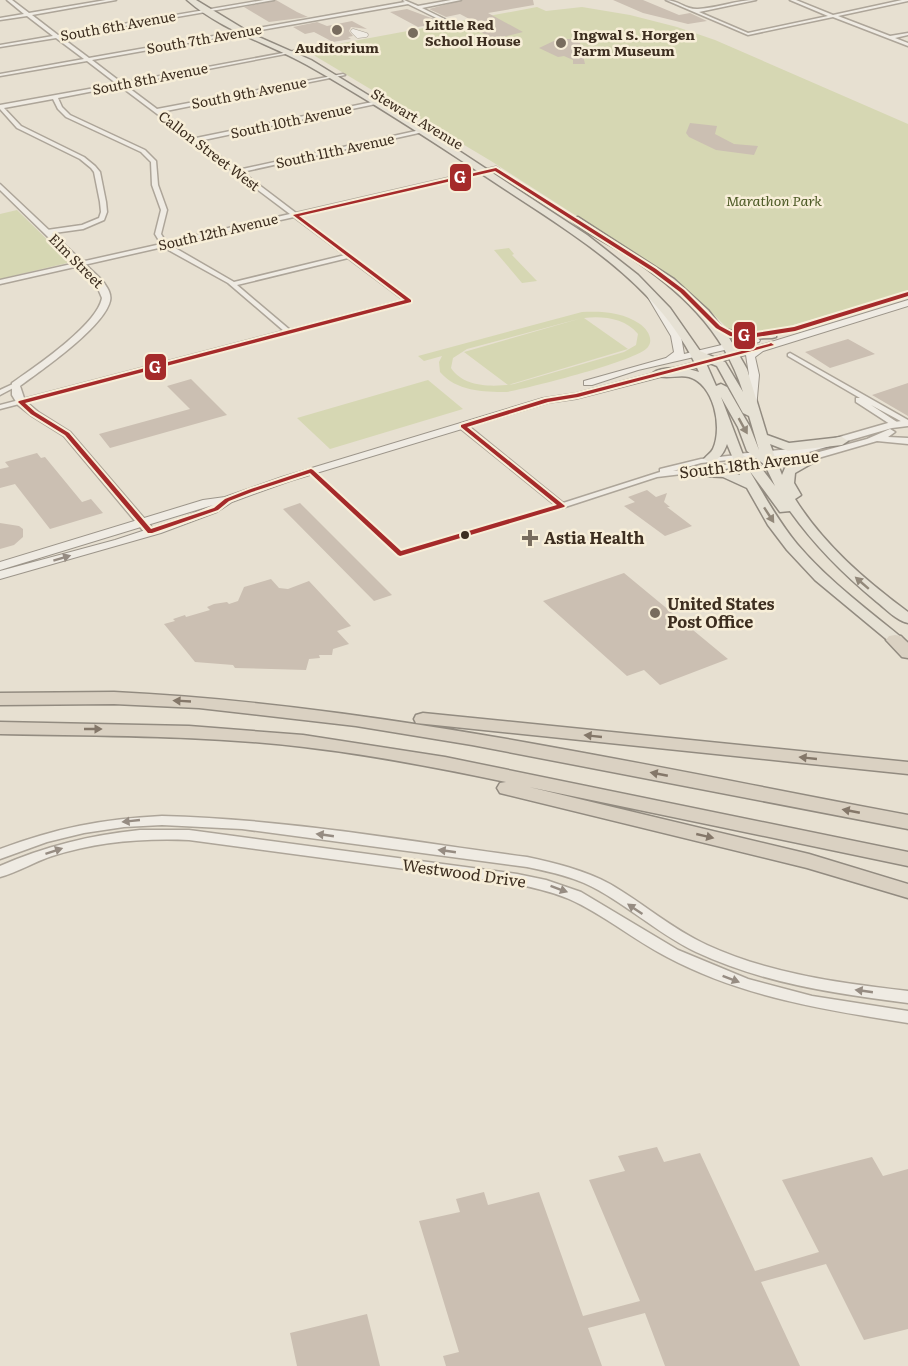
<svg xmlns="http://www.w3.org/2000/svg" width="908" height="1366" font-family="Literata,serif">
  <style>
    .green { fill: #d6d7b3; fill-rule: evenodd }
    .building { fill: #cbbfb2 }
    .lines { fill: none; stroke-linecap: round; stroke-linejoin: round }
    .pedestrian-casing { stroke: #ada599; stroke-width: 5 }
    .minor-casing { stroke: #ada599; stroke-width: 3 }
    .tertiary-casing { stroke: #ada599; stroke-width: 3 }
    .secondary-casing { stroke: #9c958a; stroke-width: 2 }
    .primary-casing { stroke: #928b80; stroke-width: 3 }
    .motorway-casing { stroke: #928b80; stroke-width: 3 }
    .pedestrian { stroke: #efebe3; stroke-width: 4 }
    .minor { fill: #efebe3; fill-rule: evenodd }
    .tertiary { fill: #efebe3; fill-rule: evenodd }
    .secondary { fill: #efebe3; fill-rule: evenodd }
    .primary { fill: #e6e1d4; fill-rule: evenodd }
    .motorway { fill: #dad1c2; fill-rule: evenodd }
    .bus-1-casing { stroke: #f7eed8; stroke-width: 4 }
    .bus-1 { fill: #a52a2a; fill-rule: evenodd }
    .oneway { fill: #92887a }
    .oneway2 { fill: #968c82 }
    .oneway3 { fill: #847769 }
    .poi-dot { fill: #786c5e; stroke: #f7eed8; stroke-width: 2 }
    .bus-dot { fill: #3d2e20; stroke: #f7eed8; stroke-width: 2 }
    .labels { text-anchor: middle; stroke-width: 5; stroke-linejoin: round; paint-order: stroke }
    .far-poi-label { font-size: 14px; font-weight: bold; fill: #3d2e20; stroke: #f7eed8; text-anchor: start }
    .far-street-label { font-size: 14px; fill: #3d2e20; stroke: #f7eed8 }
    .far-park-label { font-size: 14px; font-style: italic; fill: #4d5a26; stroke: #f7eed8 }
    .street-label { font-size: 16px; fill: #3d2e20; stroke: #f7eed8 }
    .poi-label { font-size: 16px; font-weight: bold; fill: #3d2e20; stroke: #f7eed8; text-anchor: start }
    .line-badge { stroke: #f7eed8; stroke-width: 2 }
    .badge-label { font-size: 16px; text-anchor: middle; font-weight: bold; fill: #fff }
  </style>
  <rect width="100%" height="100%" fill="#e7e0d1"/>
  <path class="green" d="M537,7L546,11L582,7L630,15L677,27L715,40L908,124V291L773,331L739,334L730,331L701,302L659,269L491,161L305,50Z
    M17,210L67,259V263L0,279V214Z
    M509,248L514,254L512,255L537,281L522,283L494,250Z
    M582,312C601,311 623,312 640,324C647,329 654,339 648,347C638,361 528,388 507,392C483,392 456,391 440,372L439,362L442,356L424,361L418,356ZM582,318L464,352L508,385L628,349L584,318C603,316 625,318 638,334L636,345L624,352L514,384C494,387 464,388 451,368L453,358L467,349Z
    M428,380L463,409L330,449L297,418Z"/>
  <path class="building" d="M276,0L297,12L308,17L269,22L244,7Z
    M463,0H533L534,5L488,13L523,32L495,39L478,31L488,29L460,14L446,17L429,9Z
    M613,0H643L679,15L690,13L707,21L688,24L643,13Z
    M407,9L434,19L427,20L434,24L418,27L390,12Z
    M352,21L367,29L351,27L349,31L353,36L348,37L351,39L333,42L314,32L305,34L293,27L317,22L327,26Z
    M558,39H579L585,64H573V60L564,56L558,57L539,48Z
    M690,123L717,126L715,134L734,144L758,146L754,155L716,150L689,137L686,133Z
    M848,339L875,354L830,368L805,352Z
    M191,379L227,415L110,448L99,434L190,409L167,386Z
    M908,383V416L872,395Z
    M37,453L41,458L45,457L82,502L91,499L103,513L50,529L15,484L0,488V469L9,467L5,462Z
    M647,490L656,497L667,493L664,502L670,507H667L692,526L665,536L624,506L635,502L628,497Z
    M300,503L392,595L374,601L283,509Z
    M0,523L19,526L23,529V537L14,545L0,549Z
    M624,573L728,659L660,685L644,670L627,676L543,601Z
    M271,579L279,588L288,589L309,581L351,626L337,631L349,644L333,649L332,655H319L320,658L309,659L306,670L235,668L233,665L195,662L164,624L175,621L173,619L185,615L186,617L210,610L207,607L214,604L227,602L229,604L238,601L244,587Z
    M657,1147L664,1162L700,1153L755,1271L819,1252L782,1180L872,1157L883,1176L908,1169V1329L864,1340L826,1264L761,1282L800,1366H665L645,1313L588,1328L602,1366H446L443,1356L459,1352L419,1221L460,1212L456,1199L484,1192L488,1205L539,1192L583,1316L640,1301L589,1180L625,1171L618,1156Z
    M367,1314L380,1366H297L290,1333Z"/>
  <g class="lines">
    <defs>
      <path id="pedestrian" d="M353,31L366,35L358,36Z"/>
      <path id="minor" d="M7,0H12L29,13L106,0H116L32,15L58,35L264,0H274L61,37L89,58L405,2L403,1L404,0L418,6L451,0H461L422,8L463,28L461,30L408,4L92,60L122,83L299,50L301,51L125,85L157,109L343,74L345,75L161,112L196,138L387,99L390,101L199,141L238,170L434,127L437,129L242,172L296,213L496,167L499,169L299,216L411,300V302L0,409V405L284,331L228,283L163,247L0,284V280L161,244L155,234L161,210L152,185L151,162L141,152L66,117L58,109L53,99L4,108L21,126L84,157L95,166L100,172L106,202L107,212L104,220L83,229L47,234L44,232L47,230L82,225L99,218L101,212L100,202L94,172L91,168L80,159L17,128L0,109V105L117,84L87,61L0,76V74L84,59L56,38L0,47V45L53,36L27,16L0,20V18L24,14ZM120,86L290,214L166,242L161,234L167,210L158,185L156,161L145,150L70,115L62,107L58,98ZM294,217L345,255L234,282L170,245ZM348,258L404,300L290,330L237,285Z
        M666,0C677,0 687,10 698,9C718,8 736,0 756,0L699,12L748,33L828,16L790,0H796L833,15L902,0H908V1L838,16L890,36L908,33V35L895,38L908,43V46L833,17L748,35Z
        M790,353L908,420V425L871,405L900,424L899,426H893L856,402V398H860L788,356V354Z
        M15,383L18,385L17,386L0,395V390Z
        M460,424H466L563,503L660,472V469L701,459L737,455L741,457L737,459L701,463L673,471L740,463L744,465L740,467L657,477L562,508H559L460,428Z"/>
      <path id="tertiary" d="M0,184L102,280C106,286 112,293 110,301C104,327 42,370 20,386L25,401L38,412L70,432L154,530L155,532L154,534H146L64,436L32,416L18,405L12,395V383C35,367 97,325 102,298L96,284L0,190Z
        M908,420V426L892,428L802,454L737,460L732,457L737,454L801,448L888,423Z
        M890,429L895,432L888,437L908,438V444L877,441L801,463L796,460L797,458L867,439Z
        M162,816C285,819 406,841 527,857C555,863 584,870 610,884C643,903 672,929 707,945C770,974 840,983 908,991V1003C836,994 762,983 696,952C656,933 624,901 584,883C566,875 546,871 527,867L242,829L162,825L124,827L84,833L47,842L0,859V849C57,828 102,819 162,816Z
        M140,830H189L517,874L546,880L581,892L678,950L748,979L812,996L908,1011V1023C825,1010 742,997 667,957C634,940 603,914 569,899C553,892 535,888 517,884L189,840C142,838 96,842 52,856C34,862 18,872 0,877V866C45,846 91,835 140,830Z"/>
      <path id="secondary" d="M648,292H654L681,336L684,354L755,337L760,340L759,342L638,370L592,385H584V381L666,358L674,352L671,336L646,294Z
        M908,300V306L763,351L755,357L759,375L756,409L752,410L747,407L749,375L746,355L576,399L548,403L290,481L232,502L217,512L161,533L0,579V571L115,540L185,517L213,505L0,570V562L203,500L225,497L282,477L543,398L576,393L761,345Z"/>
      <path id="primary" d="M187,0H196L252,34L311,60L456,149L587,235L638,275L670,308L700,351L725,362L743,392C724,330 678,288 625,254C607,243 585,233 570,219L578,217L674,279L708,310L722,328L739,333H776V337L772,338L739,339L728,336L747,369L767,435L789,443L842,437L848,441L842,445L788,451L770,444L782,475L785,468L808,455H816L818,458L816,461L795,473L794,483L801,495L795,499C824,545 865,580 908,612V623C897,621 886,609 877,602C844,575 815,546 790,511L780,512L749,470C764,495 778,521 797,544C829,582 870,611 908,643V654L903,653L815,580L787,550L768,525L747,488L723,477L683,475L681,472C691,463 727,469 740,475L727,444C724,453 719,460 710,463L704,459C707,455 711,453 713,449C723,427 714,384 689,377C678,374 663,381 653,373C662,366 688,368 699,372C660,282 567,231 488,178C429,139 369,100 307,65C268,43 222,31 187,0ZM705,361L717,366L743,413L749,416L759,450L750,427L727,387L721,384L716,386ZM721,397L738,427L747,451L765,465L775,486L759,465L743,455Z"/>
      <path id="motorway" d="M895,635L901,636L908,643V658L902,657L886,640L889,636Z
        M114,692C382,705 645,766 908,815V829L472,745L356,726L199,708L114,704L0,705V693Z
        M423,713L908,762V774L416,723L414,719L416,715Z
        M0,722L189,726L303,735L445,757L908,852V866L529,787L809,854L908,884V898L807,868L500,793L497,788L500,783L506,782C439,768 372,755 304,747C203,735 101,736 0,734Z"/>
    </defs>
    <use href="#pedestrian" class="pedestrian-casing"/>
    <use href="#minor" class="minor-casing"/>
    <use href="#tertiary" class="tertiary-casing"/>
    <use href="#secondary" class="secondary-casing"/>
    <use href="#primary" class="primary-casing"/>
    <use href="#motorway" class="motorway-casing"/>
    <use href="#pedestrian" class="pedestrian"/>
    <use href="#minor" class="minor"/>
    <use href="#tertiary" class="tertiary"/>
    <use href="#secondary" class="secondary"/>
    <use href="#primary" class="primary"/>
    <use href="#motorway" class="motorway"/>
    <defs>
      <path id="bus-1" d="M496,168L656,269L684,290L720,326L733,333L750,334L794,327L908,292V296L795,331L750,338L730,336L716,328L680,292L652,271L495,171L299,216L411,300V302L25,403L35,412L69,433L151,529L214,508L225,499L248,490L311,469L313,470L401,551L557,505L461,427V425L545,399L576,394L769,344L771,343L774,345L578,397L548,402L467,427L565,506L564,507L400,556L398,555L310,473L252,492L229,501L218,510L152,533H148L65,435L31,414L18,402L19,401L405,300L293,215Z"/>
    </defs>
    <use href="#bus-1" class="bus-1-casing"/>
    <use href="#bus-1" class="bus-1"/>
  </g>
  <defs><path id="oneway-solid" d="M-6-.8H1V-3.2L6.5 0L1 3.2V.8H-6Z" transform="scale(1.5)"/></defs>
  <g class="oneway">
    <use href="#oneway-solid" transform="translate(743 426) rotate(61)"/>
    <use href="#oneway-solid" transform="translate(769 515) rotate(57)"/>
    <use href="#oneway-solid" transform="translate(862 583) rotate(-139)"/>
  </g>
  <g class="oneway2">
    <use href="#oneway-solid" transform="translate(62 558) rotate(-17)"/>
    <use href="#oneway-solid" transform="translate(131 821) rotate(174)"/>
    <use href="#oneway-solid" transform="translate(325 835) rotate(-172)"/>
    <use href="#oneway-solid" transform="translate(54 851) rotate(-18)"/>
    <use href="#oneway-solid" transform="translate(447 851) rotate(-172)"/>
    <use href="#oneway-solid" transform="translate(559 889) rotate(20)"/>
    <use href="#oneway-solid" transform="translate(635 909) rotate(-146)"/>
    <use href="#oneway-solid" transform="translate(731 979) rotate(21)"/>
    <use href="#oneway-solid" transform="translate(864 991) rotate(-172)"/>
  </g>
  <g class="oneway3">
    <use href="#oneway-solid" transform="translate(182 701) rotate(-177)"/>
    <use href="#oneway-solid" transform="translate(93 729)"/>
    <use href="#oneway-solid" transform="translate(593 736) rotate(-174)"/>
    <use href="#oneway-solid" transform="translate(808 758) rotate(-174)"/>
    <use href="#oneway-solid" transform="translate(659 774) rotate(-169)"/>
    <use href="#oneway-solid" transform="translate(851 811) rotate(-169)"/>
    <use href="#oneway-solid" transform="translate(705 836) rotate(13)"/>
  </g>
  <g class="poi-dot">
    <circle cx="337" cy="30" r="6"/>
    <circle cx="413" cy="33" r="6"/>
    <circle cx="561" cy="43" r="6"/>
    <path d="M527 529h6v6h6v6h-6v6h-6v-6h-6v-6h6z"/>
    <circle cx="655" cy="613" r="6"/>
  </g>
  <circle class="bus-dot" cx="465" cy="535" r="5"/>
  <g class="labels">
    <g class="far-poi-label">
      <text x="425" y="30">Little Red<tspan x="425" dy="16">School House</tspan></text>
      <text x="573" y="40">Ingwal S. Horgen<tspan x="573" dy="16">Farm Museum</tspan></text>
      <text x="337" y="53" text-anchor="middle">Auditorium</text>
    </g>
    <g class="far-street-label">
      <text transform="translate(118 26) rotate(-10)" y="5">South 6th Avenue</text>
      <text transform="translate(204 39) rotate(-10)" y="5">South 7th Avenue</text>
      <text transform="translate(150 79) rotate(-11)" y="5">South 8th Avenue</text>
      <text transform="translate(249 93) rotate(-11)" y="5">South 9th Avenue</text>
      <text transform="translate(417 119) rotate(31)" y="5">Stewart Avenue</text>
      <text transform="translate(291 121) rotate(-12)" y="5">South 10th Avenue</text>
      <text transform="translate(209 151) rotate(37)" y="5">Callon Street West</text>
      <text transform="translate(335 151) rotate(-12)" y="5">South 11th Avenue</text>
      <text transform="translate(218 232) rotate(-13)" y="5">South 12th Avenue</text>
      <text transform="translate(76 261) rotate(45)" y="5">Elm Street</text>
    </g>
    <g class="far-park-label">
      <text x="774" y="206">Marathon Park</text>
    </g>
    <g class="street-label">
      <text transform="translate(749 464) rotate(-7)" y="6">South 18th Avenue</text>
      <text transform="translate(464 873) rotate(8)" y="6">Westwood Drive</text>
    </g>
    <g class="poi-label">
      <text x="544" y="544">Astia Health</text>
      <text x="667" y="610">United States<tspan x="667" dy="18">Post Office</tspan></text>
    </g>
  </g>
  <g class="line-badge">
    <rect x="449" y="163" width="23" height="29" rx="6" fill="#a52a2a"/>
    <rect x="733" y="321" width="23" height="29" rx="6" fill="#a52a2a"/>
    <rect x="144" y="353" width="23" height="28" rx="6" fill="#a52a2a"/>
  </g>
  <g class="badge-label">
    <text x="460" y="183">G</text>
    <text x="744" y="341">G</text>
    <text x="155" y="373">G</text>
  </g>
</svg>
